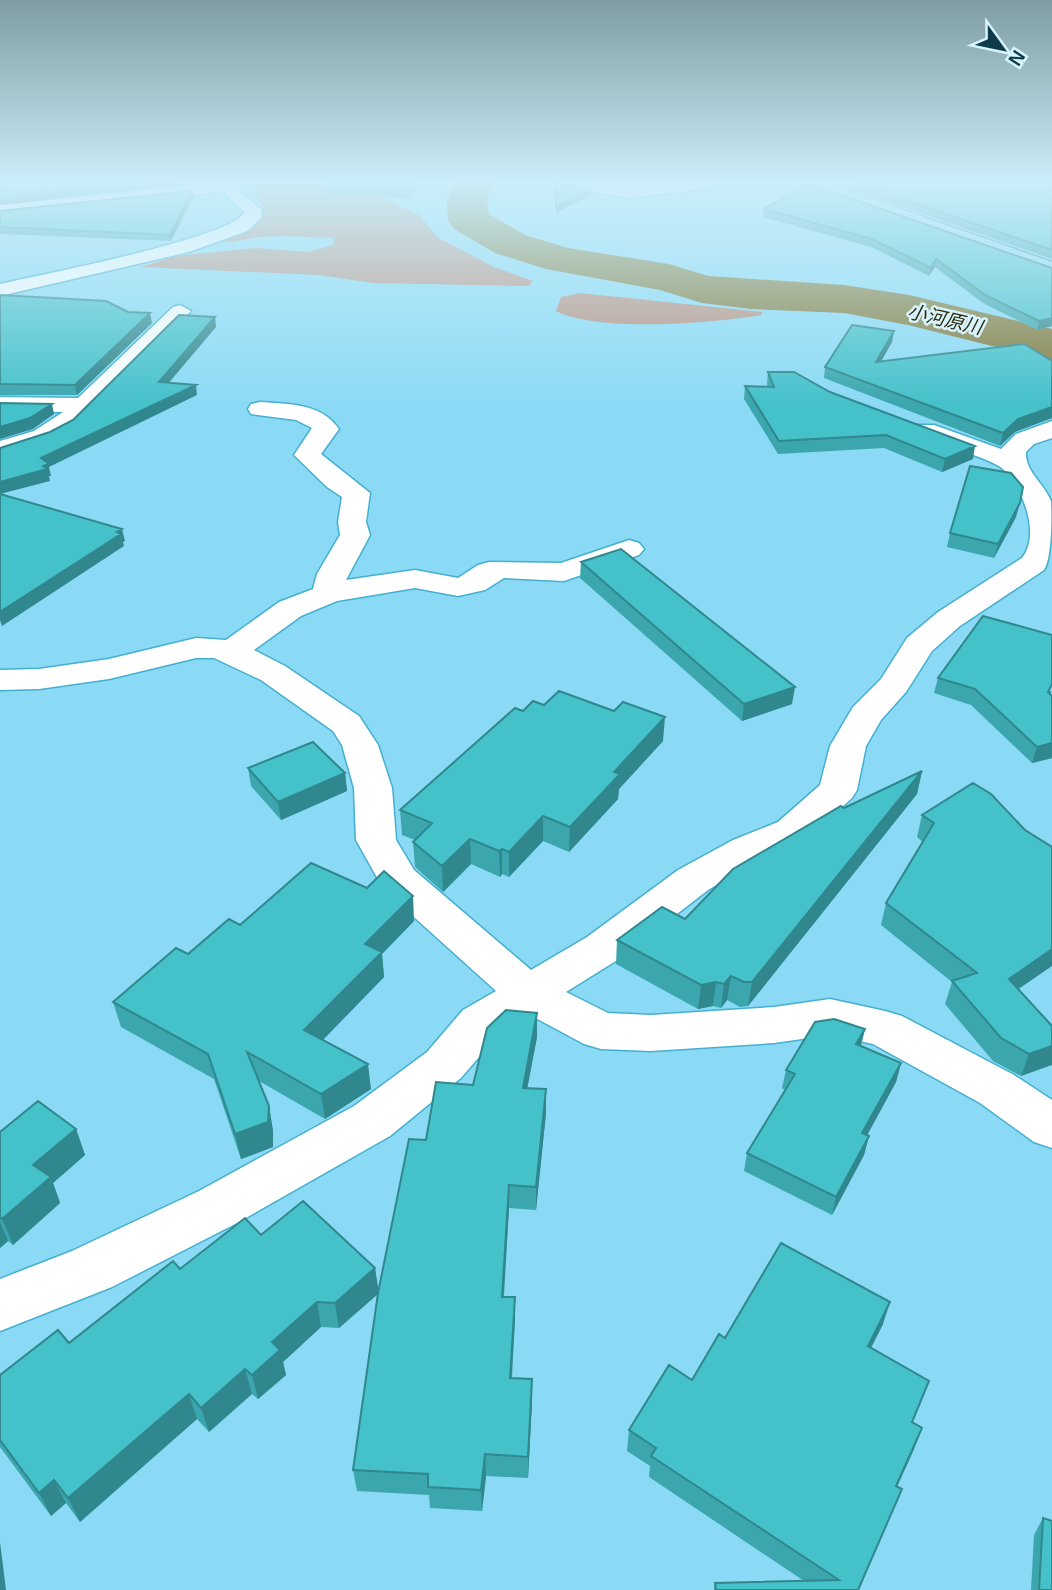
<svg xmlns="http://www.w3.org/2000/svg" width="1052" height="1590" font-family="Helvetica,'Noto Sans JP',sans-serif">
  <style>
    .green { fill: #bb8f7e }
    .lines { fill: none; stroke-linecap: round; stroke-linejoin: round }
    .river { fill: #827a3a; fill-rule: evenodd }
    .minor-casing { stroke: #44afd0; stroke-width: 3 }
    .major-casing { stroke: #3593b0; stroke-width: 3 }
    .minor { fill: #fff; fill-rule: evenodd }
    .major { fill: #92daf1; fill-rule: evenodd }
    .wall { fill: #3ba6ae }
    .shaded-wall { fill: #30878d }
    .building { fill: #45c1ca; stroke: #30878d; stroke-width: 2 }
    .labels { text-anchor: middle; stroke-width: 5; stroke-linejoin: round; paint-order: stroke }
    .far-water-label { font-size: 19px; font-style: italic; fill: #2f2b0d; stroke: #d7f3fd }
  </style>
  <rect width="100%" height="100%" fill="#8bdaf5"/>
  <path class="green" d="M252,183H350L419,215L437,237L494,267L533,281L528,286L373,283L319,275L141,267L176,256L256,248L308,252L334,245L333,238C309,237 283,235 258,237C244,239 234,244 219,241L255,223L264,209L253,193Z
    M580,293L762,312V315C714,323 599,333 556,311L561,297Z"/>
  <g class="lines">
    <path class="river" d="M456,183H494L487,200L489,214L525,235L568,248L669,264L708,276L844,285L909,295L1052,329V361L908,325L844,313L751,309L702,303L660,290L546,269L495,253L454,229L448,220L447,200Z"/>
    <defs>
      <path id="minor" d="M213,183H240L239,191L262,210L261,218L247,231L189,252L0,296V284C34,276 237,237 244,212L222,192L0,215V205Z
        M559,183H597L629,188L672,183H720L712,188L629,198L567,188Z
        M180,305L191,311L187,315L74,429L52,441L0,458V441L34,431L63,412L0,411V397L78,398L173,307Z
        M260,402C289,404 321,403 339,429L321,454L370,493L366,522L370,535L346,580L415,570L458,578L478,565L489,562L561,563L629,540L639,543L644,549L639,555L564,581L504,578L485,590L458,596L415,588L337,601L301,616L254,650L285,666L359,716L378,745L392,788L396,840L414,870L531,970L587,937L678,870L733,840L778,822L820,785L830,746L853,707L881,679L907,638L938,612L1022,558C1041,534 1023,488 1003,469C993,459 933,442 916,435L912,430L916,425H934L1001,449L1016,434L1052,421V438L1034,444L1026,452C1025,472 1044,483 1051,501C1052,515 1052,558 1044,570L960,626L932,651L906,692L881,720L866,746L857,790L852,798L806,840L761,858L708,890L619,959L566,992L608,1013L651,1015L774,1007L830,999L885,1011L902,1016L1014,1075L1052,1100V1148L1034,1142L980,1103L873,1044L830,1035L774,1043L651,1051L601,1049L584,1044L530,1015L497,1036L461,1078L390,1136L237,1223L112,1287L0,1331V1279L72,1251L199,1191L354,1106L427,1052L463,1010L496,991L384,890L356,840L354,788L342,745L333,731L261,680L214,658H196L109,679L39,689L0,690V670L39,669L109,659L196,638L226,640L279,602L313,589L317,574L340,535L338,522L342,497L327,487L294,455L312,428L296,420L251,414L248,409L251,404Z"/>
      <path id="major" d="M803,183H826L1052,262V275L805,187Z"/>
    </defs>
    <use href="#minor" class="minor-casing"/>
    <use href="#major" class="major-casing"/>
    <use href="#minor" class="minor"/>
    <use href="#major" class="major"/>
  </g>
  <path class="wall" d="M326,183H418L410,198L327,193Z
    M834,183H1052V259Z
    M192,191L193,198L171,241L0,234V211Z
    M764,209L1052,268L1037,330L983,303L935,267L929,276L871,247L763,217Z
    M0,295L152,323L77,395H0Z
    M892,342L881,361L1052,418L1015,432L1000,446L824,378L825,367Z
    M768,372L830,392L973,459L942,472L884,448L778,454L744,399L745,386L768,387L767,384Z
    M1016,517L994,558L947,547L950,533Z
    M581,562L792,704L742,721L580,578Z
    M938,678L1052,691L1050,694L1052,758L1032,763L971,705L934,693Z
    M544,705L663,741L619,789L618,799L569,852L543,841L509,877L502,874L500,877L471,864L443,892L415,867L413,842L415,840L402,835L400,810L523,711Z
    M248,768L345,773L347,791L281,820L251,786Z
    M922,771L917,794L748,1006L740,1007L727,1000L721,1008L713,1006L698,1009L616,964L617,940L685,919L844,808Z
    M973,783L1019,989L1052,1026L1021,1076L993,1061L945,1004L952,982L881,925L886,903L923,842L917,837L922,815Z
    M414,921L382,954L384,977L323,1040L371,1089L325,1119L259,1081L269,1106L273,1131V1147L241,1159L214,1079L121,1027L113,1002L188,954Z
    M537,1013V1037L527,1088L546,1089V1113L536,1210L509,1208L504,1297L515,1320L512,1378L532,1401L528,1478L486,1476L482,1511L430,1508L429,1495L357,1491L353,1470L378,1294L339,1328L321,1327L283,1362L286,1375L258,1399L252,1394L209,1432L197,1419L80,1522L66,1503L51,1516L0,1447V1375L69,1343L180,1269L261,1235L375,1268L378,1291L426,1140L473,1085Z
    M865,1029L861,1046L901,1063L896,1082L867,1135L869,1136L864,1155L832,1215L744,1171L747,1153L785,1090L782,1088L786,1070Z
    M76,1129L85,1155L53,1183L60,1203L13,1245L8,1241L0,1248V1132Z
    M883,1324L871,1348L921,1403L912,1422L914,1449L897,1487L893,1510L859,1590H714L715,1583L804,1581L649,1477L650,1466L627,1451L629,1430L692,1380L725,1338Z
    M1043,1518L1052,1590H1031L1034,1535Z"/>
  <path class="shaded-wall" d="M134,183H190L0,205V198Z
    M412,183H418L410,198V188Z
    M591,189V195L556,213V207Z
    M192,191L193,198L171,241L170,235Z
    M936,259L935,267L929,276L931,268Z
    M150,313L152,323L77,395L75,385Z
    M215,317L216,327L161,392L159,382Z
    M1052,318V326L1037,330L1039,321Z
    M894,331L892,342L874,374L876,362Z
    M196,385L197,395L49,467L51,476H49L50,481L0,494V482L41,458Z
    M52,404L54,414L33,429L0,439V427Z
    M1052,407V418L1015,432L1000,446L1003,433L1018,419Z
    M975,446L973,459L942,472L945,459Z
    M1020,503L1016,517L994,558L998,544Z
    M122,529L125,541L123,542L124,546L2,626L0,620V612Z
    M795,687L792,704L742,721L744,704Z
    M665,717L663,741L619,789L618,799L569,852L570,827L614,772Z
    M1052,743V758L1032,763L1037,747Z
    M922,771L917,794L748,1006L752,982Z
    M345,773L347,791L281,820L278,802Z
    M543,816V841L509,877V852Z
    M470,839L471,864L443,892L442,866Z
    M502,849V874L500,877L499,851Z
    M413,896L414,921L382,954L384,977L308,1055L304,1030L365,944Z
    M1052,949V966L1001,1001L1009,979Z
    M731,976L727,1000L721,1008L724,984Z
    M716,982L713,1006L698,1009L701,985Z
    M537,1013V1037L523,1111V1088Z
    M865,1029L860,1047L856,1044Z
    M1052,1046V1065L1021,1076L1029,1054Z
    M901,1063L896,1082L858,1152L862,1133Z
    M368,1064L371,1089L325,1119L321,1094Z
    M546,1089V1113L536,1210V1187Z
    M269,1106L273,1131V1147L241,1159L235,1134Z
    M76,1129L85,1155L53,1183L60,1203L13,1245L2,1219L33,1165Z
    M869,1136L864,1155L832,1215L836,1197Z
    M509,1185V1208L502,1320V1297Z
    M0,1222L8,1241L0,1248Z
    M375,1268L379,1293L339,1328L335,1303Z
    M515,1297V1320L510,1400V1378Z
    M317,1302L321,1327L283,1362L286,1375L258,1399L252,1375L272,1342Z
    M890,1302L883,1324L861,1367L868,1346Z
    M245,1369L252,1394L209,1432L201,1408Z
    M532,1379V1401L528,1478V1457Z
    M189,1394L197,1419L80,1522L68,1498Z
    M922,1428L914,1449L888,1506L896,1486Z
    M485,1454L486,1476L482,1511L481,1490Z
    M54,1480L66,1503L51,1516L39,1493Z
    M0,1542L6,1590H0Z"/>
  <path class="building" d="M0,183H134L0,198Z
    M326,183H412L410,188Z
    M555,183H564L566,185L591,189L556,207Z
    M855,183H1052V250Z
    M809,184L1052,268V318L1039,321L985,295L936,259L931,268L872,239L764,209Z
    M192,191L170,235L0,227V211Z
    M0,295L106,301L128,312L150,313L75,385L0,384Z
    M179,315L215,317L159,382L196,385L41,458L49,464L43,466L47,469L0,482V448L50,432L73,420Z
    M852,325L894,331L876,362L1024,344L1052,361V407L1018,419L1003,433L825,367Z
    M768,372H794L830,392L975,446L945,459L886,435L779,441L745,386L774,387Z
    M0,403L52,404L30,418L0,427Z
    M970,466L1011,473L1023,487L1020,503L998,544L950,533Z
    M0,494L122,529L117,532L121,534L0,612Z
    M621,549L795,687L744,704L581,562Z
    M983,616L1052,635V684L1048,692L1052,696V743L1037,747L975,689L938,678Z
    M559,691L614,711L623,702L665,717L614,772L620,774L570,827L543,816L509,852L502,849L499,851L470,839L442,866L413,842L432,823L400,810L515,708L523,711L533,701L544,705Z
    M313,742L345,773L278,802L248,768Z
    M922,771L752,982H744L731,976L724,984L716,982L701,985L617,940L662,907L685,919L733,869L841,806L844,808Z
    M973,783L991,794L1025,830L1052,847V949L1009,979L1052,1026V1046L1029,1054L1001,1038L952,981L977,973L886,903L934,823L922,815Z
    M311,863L367,888L384,871L413,896L365,944L382,952L304,1030L368,1064L321,1094L247,1052L269,1106L268,1122L235,1134L208,1054L113,1002L176,948L188,954L229,919L240,925Z
    M506,1010L537,1013L523,1088L546,1089L536,1187L509,1185L502,1297H515L510,1378L532,1379L528,1457L485,1454L481,1490L428,1487V1474L353,1470L378,1293L409,1139L426,1140L436,1082L473,1085L487,1028Z
    M834,1019L865,1029L856,1044L901,1063L862,1133L869,1136L836,1197L747,1153L795,1074L786,1070L815,1022Z
    M38,1101L76,1129L33,1165L51,1177L2,1219L0,1217V1132Z
    M303,1201L375,1268L335,1303L317,1302L272,1342L280,1350L252,1375L245,1369L201,1408L189,1394L68,1498L54,1480L39,1493L0,1440V1375L58,1330L69,1343L173,1261L180,1269L245,1218L261,1235Z
    M781,1243L890,1302L868,1346L929,1381L912,1422L922,1428L896,1486L902,1489L858,1590H716L715,1583L839,1580L651,1456L656,1448L629,1430L669,1365L692,1380L719,1334L725,1338Z
    M1043,1518L1052,1521V1590H1039Z"/>
  <linearGradient id="sky" x2="0" y2="1"><stop stop-color="#7f9da2"/><stop offset="0.45" stop-color="#cbeefa"/><stop offset="1" stop-color="#cbeefa" stop-opacity="0"/></linearGradient>
  <rect width="1052" height="405" fill="url(#sky)"/>
  <g class="labels">
    <g class="far-water-label">
      <text transform="translate(945 319) rotate(13)" y="7">小河原川</text>
    </g>
  </g>
  <g transform="translate(1003 49) rotate(123)" stroke="#d7f3fd" stroke-width="5" paint-order="stroke">
  <path d="M0-5L12 26L0 18L-12 26Z" fill="#0d3b49"/>
  <text y="-10" font-size="19" font-weight="bold" text-anchor="middle" fill="#0d3b49">N</text>
  </g>
</svg>
